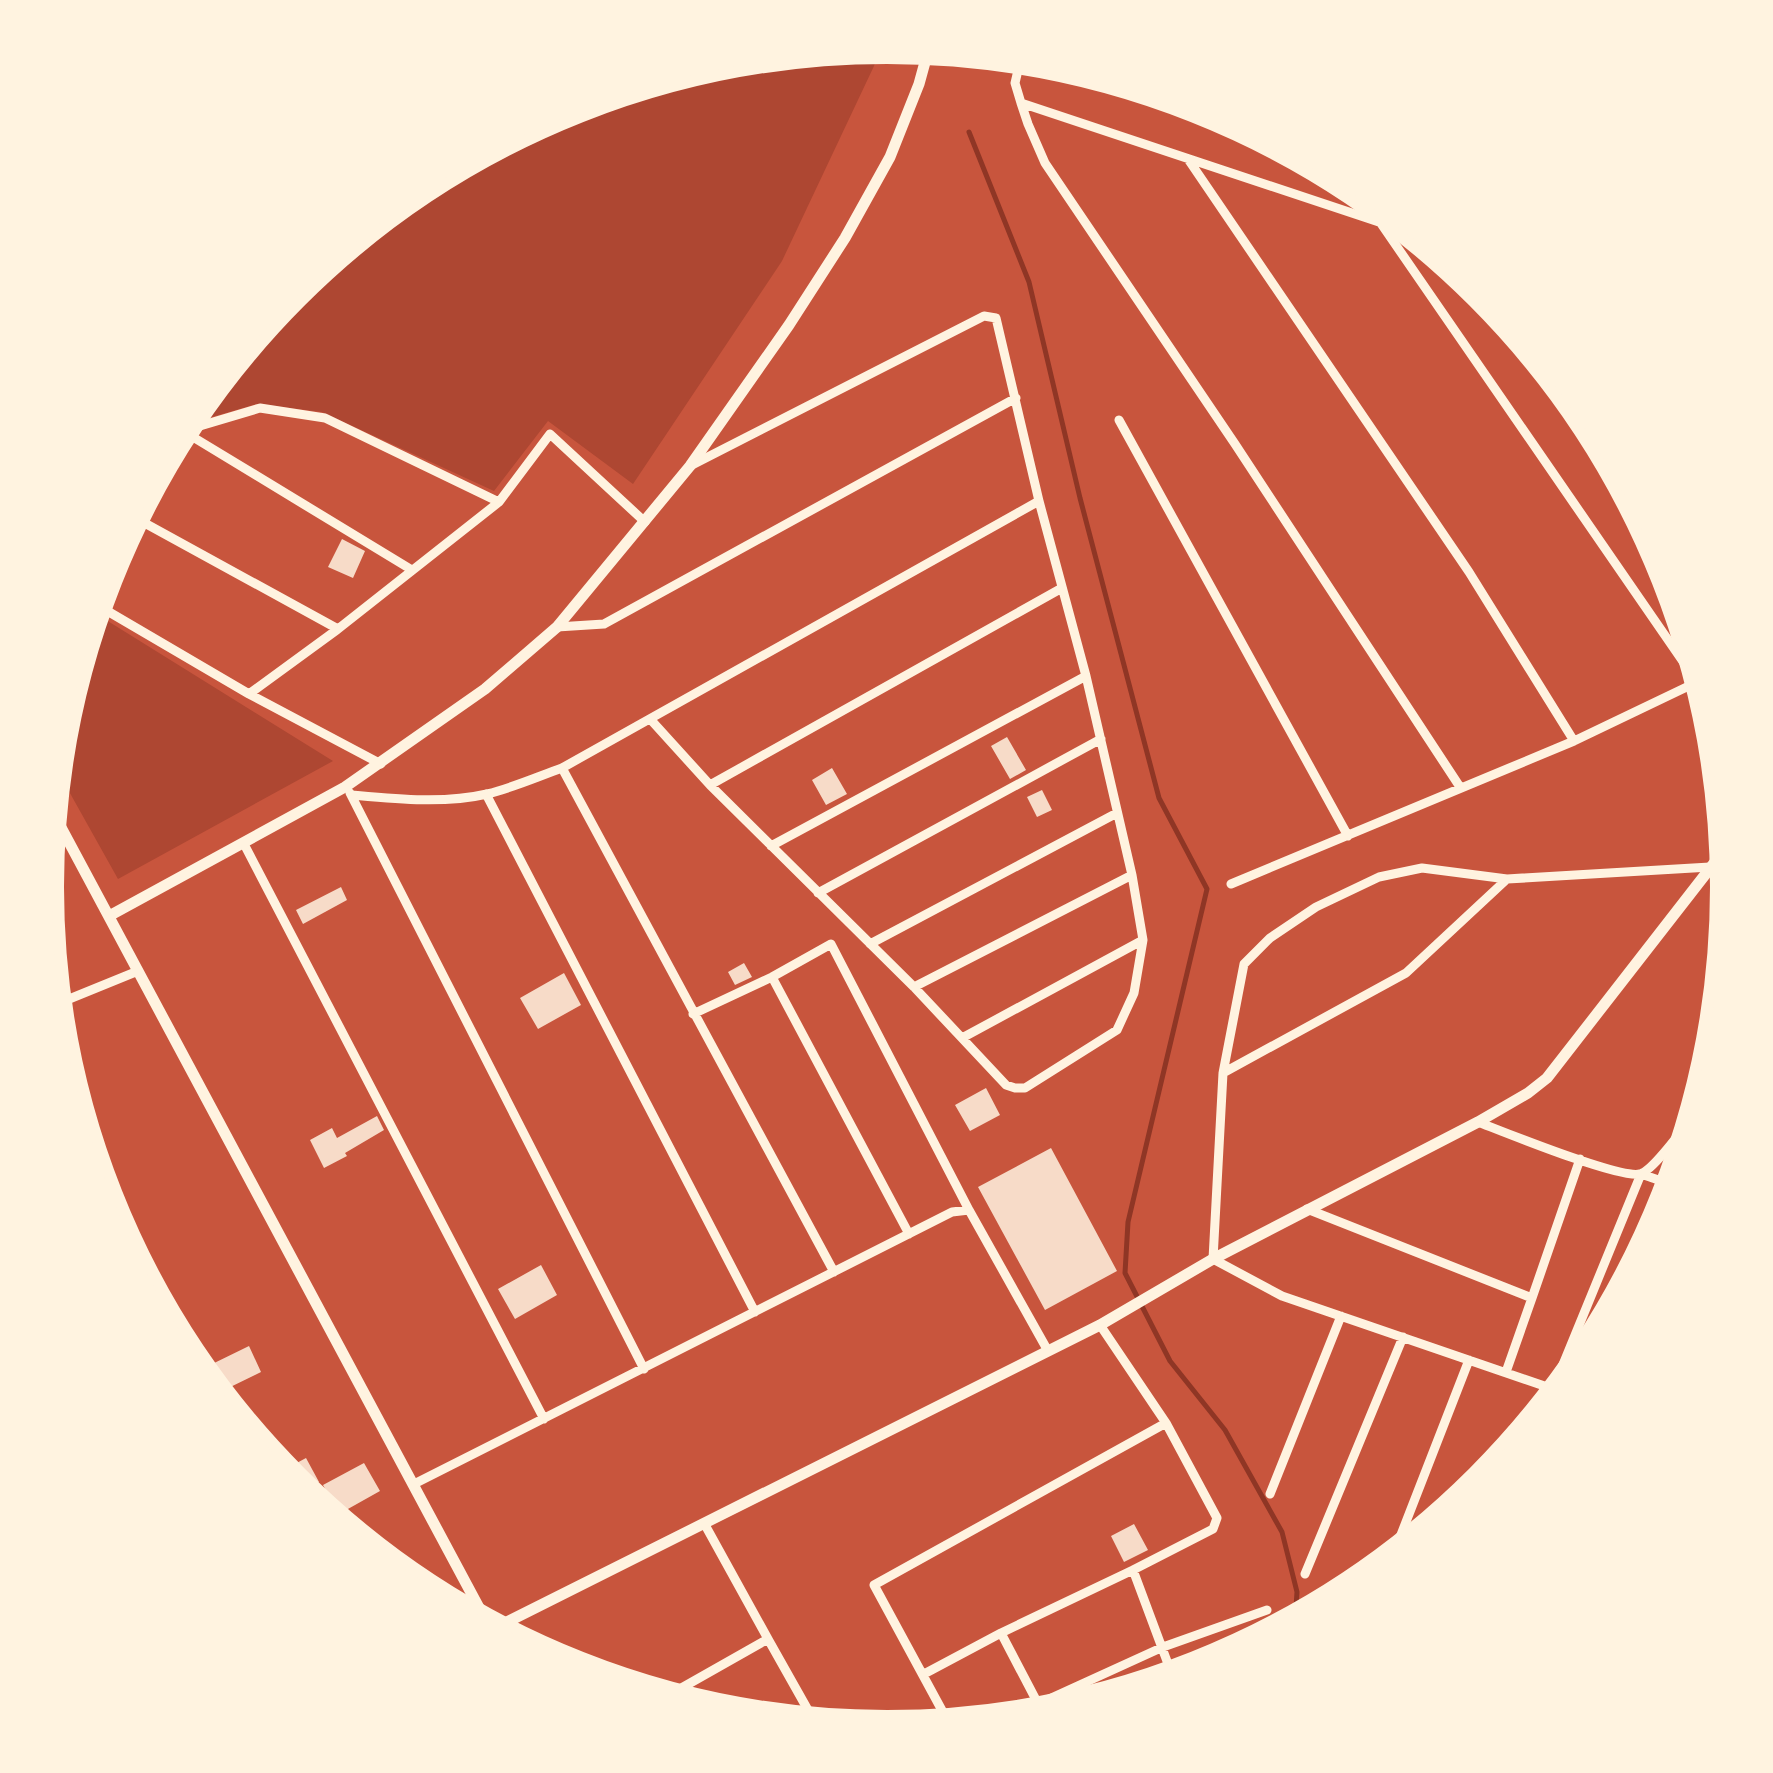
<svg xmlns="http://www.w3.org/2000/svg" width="1773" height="1773" font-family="'Fira Sans',sans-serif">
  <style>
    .green { fill: #ae4732 }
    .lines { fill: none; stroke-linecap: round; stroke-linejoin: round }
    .stream { stroke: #8f3625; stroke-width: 5 }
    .building { fill: #f7dbc8 }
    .minor { stroke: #fff3e0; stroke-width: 9 }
    .tertiary { stroke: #fff3e0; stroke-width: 11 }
    .rim { fill: none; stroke: #fff3e0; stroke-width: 12 }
  </style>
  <rect width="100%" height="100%" fill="#c8553d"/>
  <path class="green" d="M882,41L874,66L782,261L633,484L548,421L494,491L322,412L257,404L177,427L183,416L288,288L417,182L563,104L722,56Z
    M90,610L333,761L118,879L52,761L56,721Z"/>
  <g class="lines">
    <path class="stream" d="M969,132L1029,282L1080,498L1159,798L1207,889L1128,1222L1125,1273L1170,1361L1225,1430L1282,1532L1297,1592L1295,1623"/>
  </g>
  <path class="building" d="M342,539L365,551L353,578L328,567Z
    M1007,737L1026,770L1010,779L991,746Z
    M832,768L847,794L826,805L812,780Z
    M1042,790L1052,810L1037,817L1027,797Z
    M341,887L347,900L303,924L296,910Z
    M744,963L752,977L735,985L728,972Z
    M564,973L581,1005L538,1029L520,998Z
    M986,1088L1000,1115L970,1131L955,1105Z
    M377,1116L384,1130L345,1153L347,1156L324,1168L310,1140L332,1128L337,1138Z
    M1051,1148L1117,1271L1045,1310L978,1187Z
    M541,1265L557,1295L515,1319L498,1289Z
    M249,1346L261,1372L216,1394L204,1368Z
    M306,1458L319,1482L298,1493L278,1473Z
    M364,1463L380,1491L339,1514L323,1485Z
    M1134,1524L1148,1550L1124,1562L1111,1536Z
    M432,1578L445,1606L411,1586Z"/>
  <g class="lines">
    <path class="minor" d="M1022,53L1015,83L1021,103L1424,237
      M1021,103L1028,124L1045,163L1235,444L1460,787
      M1188,159L1469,572L1574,741
      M1382,225L1684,663
      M1119,420L1348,836
      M183,431L412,570
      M173,434L260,408L325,418L499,502L338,629L249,694
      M499,502L550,434L645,522
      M130,515L338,629
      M92,602L249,694L381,764
      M557,627L604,624L1016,398
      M1693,684L1715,717
      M651,720L710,785L914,987L1006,1085L1015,1088H1025L1117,1030L1134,993L1143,940L1132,875L1086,676L1039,501
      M562,768L834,1272
      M710,785L1062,588
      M350,793L644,1369
      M486,794L755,1312
      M352,795C396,799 444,804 487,794C512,788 537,777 562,768L1039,501L996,318L984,316L694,464
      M244,844L544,1419
      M771,846L1086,676
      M1231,884L1574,741L1693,684L1684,663L1695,650
      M818,893L1101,739
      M870,944L1117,813
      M772,977L831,944L969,1210
      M914,987L1132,875
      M52,1006L138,971
      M693,1014L772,977L909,1234
      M962,1038L1143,940
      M1223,1073L1406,973L1507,879
      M1478,1122C1504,1132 1619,1179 1640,1174C1655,1170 1690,1119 1701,1105
      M1307,1209L1532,1298L1506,1372
      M1532,1298L1580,1159
      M1100,1325L1166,1423L1217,1518L1213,1529L1133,1570L1174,1680
      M1553,1389L1641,1174L1676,1186
      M1562,1392L1282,1296L1213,1259L1223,1073L1244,964L1270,938L1316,907L1379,877L1422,868L1507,879L1710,867
      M414,1484L952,1212L969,1210L1048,1351
      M1270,1494L1341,1316
      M1390,1563L1469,1360
      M1305,1574L1403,1337
      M1001,1633L1045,1717
      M768,1639L817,1726
      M924,1674L1001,1633L1133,1570
      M662,1699L768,1639L704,1523
      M1038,1704L1163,1647L1267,1610
      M951,1727L874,1585L1166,1423"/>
    <path class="tertiary" d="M48,803L491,1630
      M109,916L345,787L485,689L557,627L690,466L789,325L845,238L890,157L919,84L930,44
      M491,1630L1100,1325L1213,1259L1478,1122L1528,1093L1547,1078L1729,844"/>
  </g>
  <path d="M0 0H1773V1773H0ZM58 887a829 829 0 1 1 1658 0a829 829 0 1 1-1658 0Z" fill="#fff3e0" fill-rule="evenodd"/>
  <path class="rim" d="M58 887a829 829 0 1 1 1658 0a829 829 0 1 1-1658 0Z"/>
</svg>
